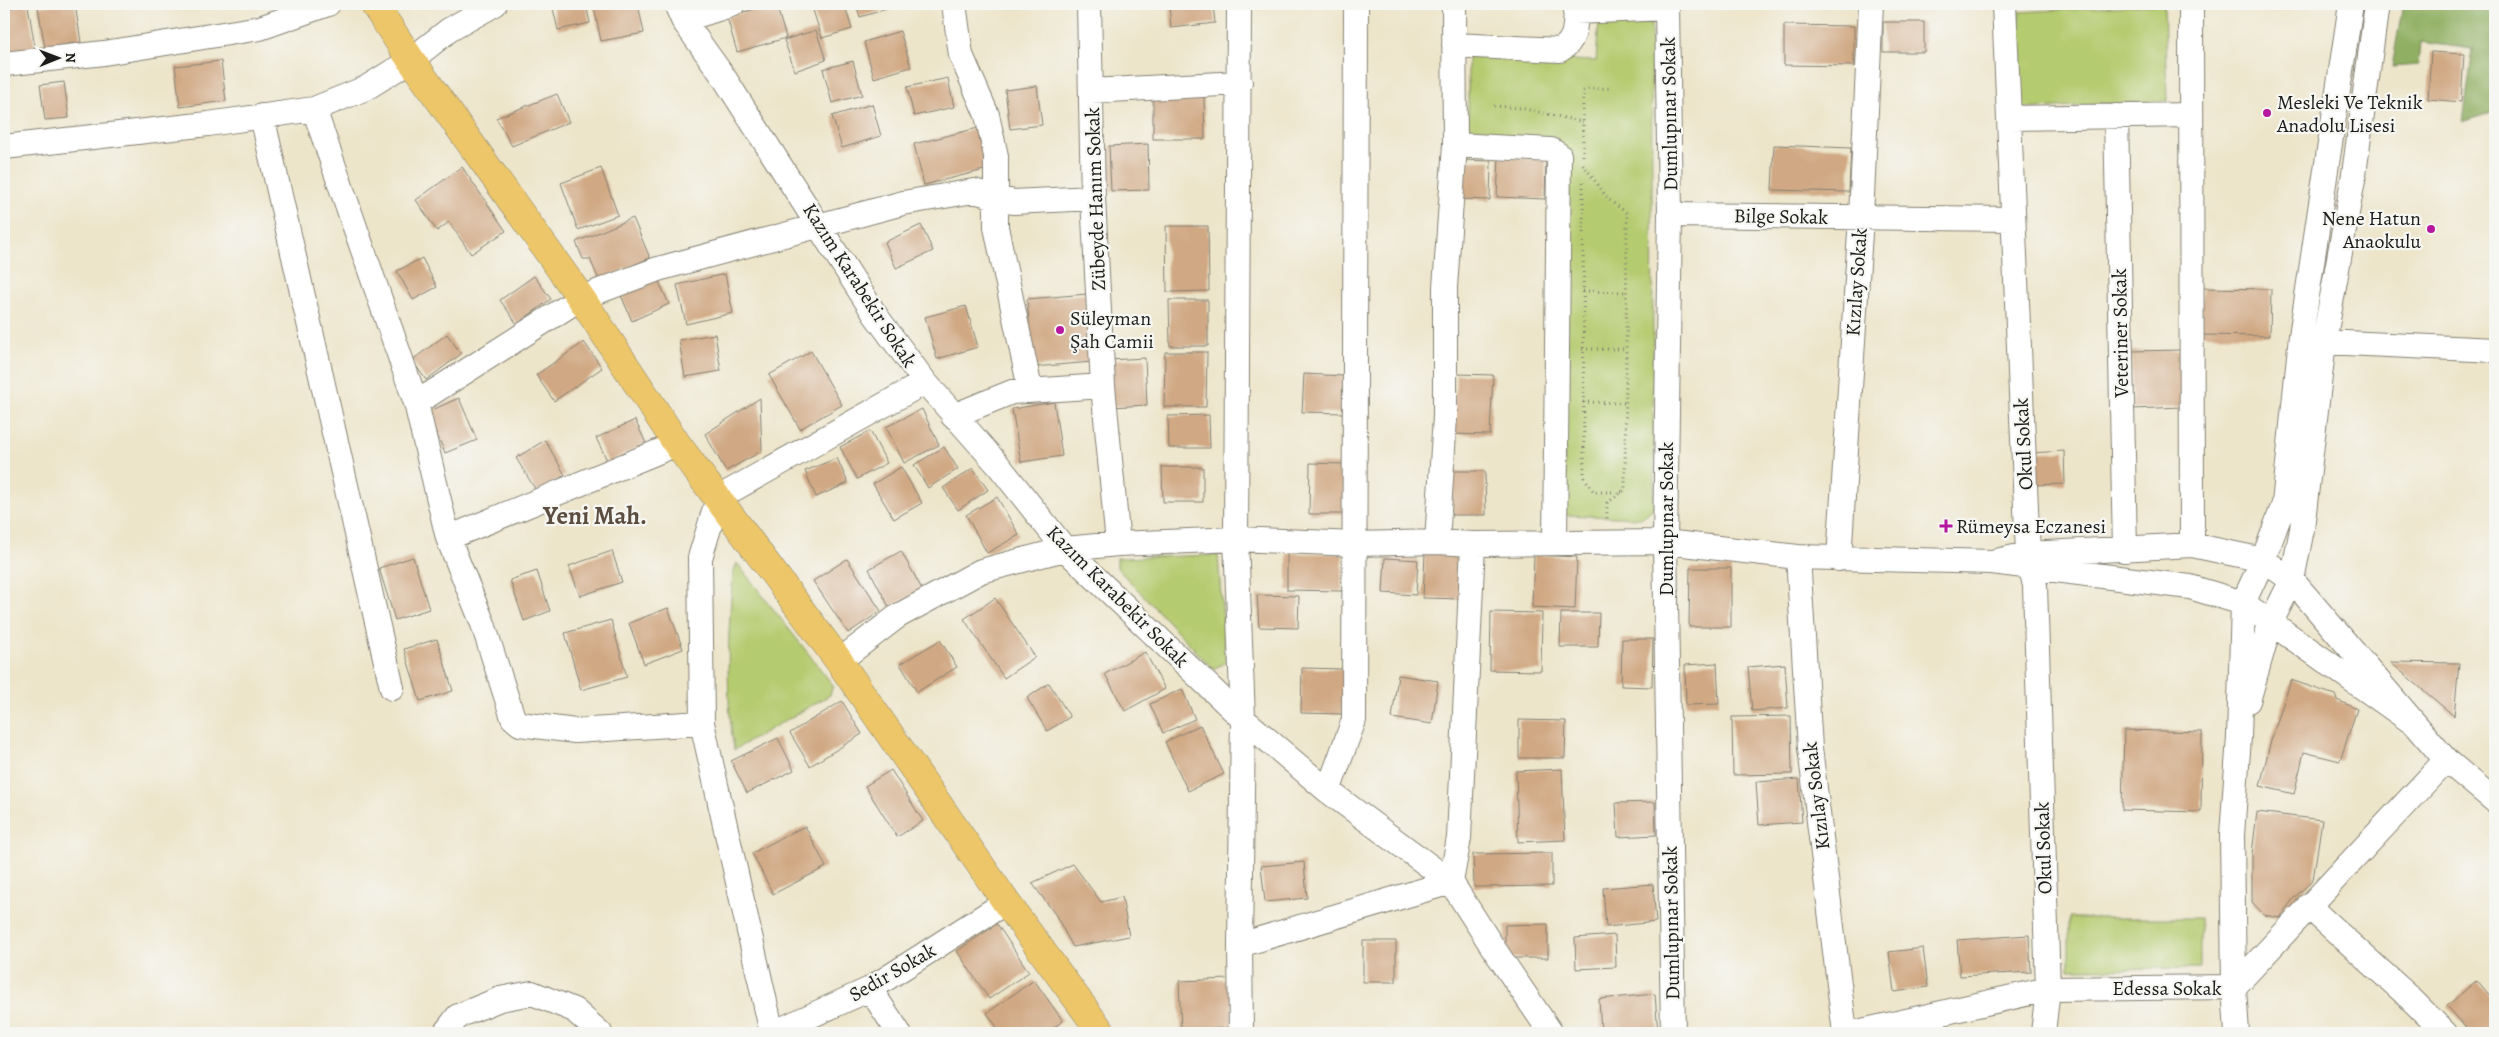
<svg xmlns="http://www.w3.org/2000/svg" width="2499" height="1037" font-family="Alegreya,serif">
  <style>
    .green { fill: #b5cb70; stroke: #687446 }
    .forest { fill: #90af62; stroke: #56663f }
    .building { fill: #d0a883 }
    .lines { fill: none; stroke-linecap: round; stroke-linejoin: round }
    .minor-casing { stroke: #848073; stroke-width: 26 }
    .major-casing { stroke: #848073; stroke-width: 29 }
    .path { stroke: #848073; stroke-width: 3; stroke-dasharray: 1 4; stroke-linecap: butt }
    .minor { stroke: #fff; stroke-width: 24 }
    .major { stroke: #ecc669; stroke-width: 28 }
    .poi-dot { fill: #b5179e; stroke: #f6f6f2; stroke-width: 2 }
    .labels { text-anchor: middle; stroke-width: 4.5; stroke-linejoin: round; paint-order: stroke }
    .poi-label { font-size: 20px; fill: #1c1c1c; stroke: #f6f6f2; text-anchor: start }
    .street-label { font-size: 20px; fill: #1c1c1c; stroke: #f6f6f2 }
    .district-label { font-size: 25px; font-weight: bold; fill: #5b4d40; stroke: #f6f6f2 }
  </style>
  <rect width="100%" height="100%" fill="#f6f6f2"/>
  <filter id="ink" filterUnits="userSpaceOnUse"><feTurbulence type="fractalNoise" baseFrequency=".02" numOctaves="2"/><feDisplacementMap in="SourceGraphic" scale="10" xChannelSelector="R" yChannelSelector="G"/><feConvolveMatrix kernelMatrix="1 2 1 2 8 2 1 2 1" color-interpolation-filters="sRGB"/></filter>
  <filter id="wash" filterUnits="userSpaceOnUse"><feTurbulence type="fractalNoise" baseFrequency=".0096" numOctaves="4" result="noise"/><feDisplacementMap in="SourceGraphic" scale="20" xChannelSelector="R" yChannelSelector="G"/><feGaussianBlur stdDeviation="1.12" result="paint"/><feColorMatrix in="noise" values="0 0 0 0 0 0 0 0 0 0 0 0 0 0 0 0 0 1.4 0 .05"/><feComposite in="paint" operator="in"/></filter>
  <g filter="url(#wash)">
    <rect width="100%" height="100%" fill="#ede5ca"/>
    <path class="green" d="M2164,4L2167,101L2021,109L2019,12Z
      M1599,20L1651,22L1654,508L1641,518L1564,515L1569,151L1558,140L1468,135V56L1596,61Z
      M1218,555L1226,662L1213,669L1117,568V558Z
      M737,563L833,685L830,695L734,750C725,691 728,633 733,573Z
      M2069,918H2200V968L2069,969Z"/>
    <path class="forest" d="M2403,4H2495V111L2463,122L2473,49L2420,42L2418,65L2392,67Z"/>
    <g id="blocks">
      <path class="building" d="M56,4H75L81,42L45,48L38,7Z
        M276,4H294L278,9Z
        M552,4H586L590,23L558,30Z
        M608,4H638L644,33L601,41L594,7Z
        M772,4H776L786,38L737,52L727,17Z
        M811,4H844L852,29L822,38Z
        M856,4H889L890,8L860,17Z
        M1169,4H1213L1215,23L1171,28Z
        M28,5L35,48L4,53V9Z
        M1883,22H1924V52H1883Z
        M1784,25L1854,26V66L1784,65Z
        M816,30L826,60L795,71L784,40Z
        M900,31L911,67L874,78L864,42Z
        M2431,52L2464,54L2461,102L2428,99Z
        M221,61L226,101L180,107L175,66Z
        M853,61L862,95L832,103L823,69Z
        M948,78L954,107L914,116L907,87Z
        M64,82L69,118L45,120L40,85Z
        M1037,86L1042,125L1010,129L1005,90Z
        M557,94L569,122L512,146L496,118Z
        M1153,97H1204L1205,139H1153Z
        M872,104L881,136L842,148L832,116Z
        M978,128L988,169L924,185L914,144Z
        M1148,144L1149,190L1111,191L1109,146Z
        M1774,145L1851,148L1849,192L1772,190Z
        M1499,157L1546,160L1545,199L1497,197Z
        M1461,160L1491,161L1490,200L1460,199Z
        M462,167L506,231L471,254L449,222L437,231L416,200Z
        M601,168L618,215L578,230L561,183Z
        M633,218L650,258L599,280L590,259H583L576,242Z
        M921,225L933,251L896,268L885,242Z
        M1166,226H1208L1209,291L1167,292Z
        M422,258L437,287L413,300L397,271Z
        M725,274L733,313L686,324L677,285Z
        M534,276L551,299L517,324L500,300Z
        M657,277L669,304L632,321L620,293Z
        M2202,288L2271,289L2270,336L2201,335Z
        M1087,294L1092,362L1033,367L1027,299Z
        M1169,300H1208V346H1170Z
        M966,306L978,347L937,359L925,317Z
        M447,334L461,354L426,380L412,360Z
        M715,334L721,371L685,377L679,340Z
        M584,342L602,368L554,401L536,375Z
        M2181,350L2182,407L2133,409L2131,351Z
        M811,351L842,405L800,429L769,375Z
        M1165,352H1207L1206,407H1164Z
        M1145,358L1147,405L1112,407L1109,360Z
        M1304,374L1344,376L1343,413L1302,412Z
        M1456,374L1493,375L1490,435L1453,434Z
        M459,398L477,440L445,453L427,412Z
        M760,398L762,451L726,471L705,434Z
        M1054,402L1062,456L1021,462L1012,409Z
        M922,409L939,445L904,463L886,427Z
        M1209,415L1210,448H1169L1168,416Z
        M635,420L646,443L608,462L596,438Z
        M870,431L887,463L857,479L840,447Z
        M545,440L565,475L537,492L516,458Z
        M944,447L958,469L928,488L914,465Z
        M2064,451L2065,484L2032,485L2031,453Z
        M837,458L848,483L816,497L805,471Z
        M1310,463L1345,464L1344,514H1309Z
        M901,467L922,503L894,519L873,484Z
        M1162,467H1203V502H1163Z
        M973,468L988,490L958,510L943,488Z
        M1450,471H1485L1486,515H1451Z
        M997,497L1019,535L987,553L966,515Z
        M612,551L622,582L580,596L569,566Z
        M901,551L922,589L889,607L869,569Z
        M1287,553L1343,554L1342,591L1287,590Z
        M1425,553L1464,554L1462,599L1423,598Z
        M1534,555L1577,557L1575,609L1532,607Z
        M413,557L429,609L395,620L379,568Z
        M1385,558L1418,560L1416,595L1383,593Z
        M847,559L881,611L848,633L813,581Z
        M1690,568H1731V627H1689Z
        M537,571L550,611L524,621L510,580Z
        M1257,595L1299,596L1298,628L1259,627Z
        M995,598L1035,657L1004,678L964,619Z
        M668,608L683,649L644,664L629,623Z
        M1491,612L1542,613L1541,671L1490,670Z
        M1561,613H1599L1598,647H1560Z
        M611,620L627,677L581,690L565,633Z
        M437,639L453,691L420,701L404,649Z
        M1622,639H1653L1652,687L1621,686Z
        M940,640L957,667L917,692L900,664Z
        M1145,652L1165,689L1125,711L1105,674Z
        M2390,662L2459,663L2454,716Z
        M1717,663L1719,704L1686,705L1685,665Z
        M1785,664L1788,708L1752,711L1748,667Z
        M1302,668L1343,669L1342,714L1301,713Z
        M1398,675L1438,681L1432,724L1392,718Z
        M2291,680L2335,695L2337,700L2357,709L2340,761L2304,752L2294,794L2260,786L2270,744Z
        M1049,683L1070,717L1047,731L1027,698Z
        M1182,689L1195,719L1163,733L1150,704Z
        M842,701L862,734L810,766L790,733Z
        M1791,716L1792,774L1733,775L1732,717Z
        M1519,720L1566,721L1565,758H1519Z
        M1200,725L1224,774L1188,791L1165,742Z
        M2124,730L2202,732L2201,812L2122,810Z
        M778,738L794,770L747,793L731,761Z
        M1562,769L1565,840L1518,842L1516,771Z
        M891,770L923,821L897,837L865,786Z
        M1799,779L1802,822L1759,825L1756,782Z
        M1655,802L1656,835L1618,837L1616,803Z
        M2257,812L2322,820L2313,880L2293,899L2280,918L2264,915L2252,902V854Z
        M805,826L826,867L773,894L752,853Z
        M1552,853V886L1474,887L1473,854Z
        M1304,862L1307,898L1265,902L1261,866Z
        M1073,864L1101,902L1122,897L1129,936L1073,947L1055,914L1032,883Z
        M1653,884L1656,922L1606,927L1603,888Z
        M997,924L1029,972L989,999L957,951Z
        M1548,924V958H1505V925Z
        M1615,935L1616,967L1576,969L1575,938Z
        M2029,935L2031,972L1960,976L1957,940Z
        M1363,941H1396V982H1363Z
        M1923,948L1928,987L1894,992L1889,952Z
        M1230,979L1233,1028L1181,1030L1179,981Z
        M1034,980L1063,1021L1046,1033H1001L987,1013Z
        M2477,980L2495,1002V1033H2471L2447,1006Z
        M1655,994L1658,1033H1601L1599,999Z"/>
    </g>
  </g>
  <g filter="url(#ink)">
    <use href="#blocks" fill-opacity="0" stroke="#848073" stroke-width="1"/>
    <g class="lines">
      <defs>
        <path id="minor" d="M676,4L683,20L723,76L876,316L925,382L999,466L1065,549L1243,719L1328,791L1451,882L1492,946L1551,1033
          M954,4L961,55L987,115L996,156V227L1030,389
          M1089,4L1093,198L1103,386L1118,544
          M1239,4L1236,539L1243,719L1240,945L1241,1033
          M1667,4L1670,215L1665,542L1673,1033
          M2004,4L2028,554L2035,586L2048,989L2043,1033
          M2191,4L2192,545
          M1575,12L1667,8
          M683,20L733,4
          M1454,45L1560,50C1578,40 1575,22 1576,4
          M4,64L104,53L260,28L328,4
          M1091,91L1240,83
          M314,109L416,403L448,538L483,624L513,718L520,724L575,731L702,723
          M262,116L392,688
          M2116,116L2125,550
          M2010,118L2191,115
          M1455,145L1551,150L1559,155L1555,543
          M4,147L208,124L314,109L366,88L411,60L449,30L495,4
          M1670,215L2013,219
          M2310,338L2324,342L2495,350
          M416,403L581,298L658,269L903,203L974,191L1013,202L1093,198
          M953,416L1012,392L1103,386
          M448,538L677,444
          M1437,542L1445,417V287L1455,145L1454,4
          M1798,557L1810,748L1845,1033
          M1839,559L1861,217L1871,4
          M839,661L898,616L981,571L1065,549L1118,544L1236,539L1356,544L1437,542L1473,544L1665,542L1798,557L1992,562
          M2248,701L2270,624L2292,580L2302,529L2324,342L2354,174L2377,4
          M2413,723L2243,603L2190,587L1992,562L2028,554L2192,545L2263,560L2292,580L2446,760L2495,801
          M1328,791L1354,720L1356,4
          M2308,906L2407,995L2445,1033
          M1240,945L1451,882L1459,838L1473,544
          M870,989L899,1033
          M445,1033L458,1016L500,999L532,993L574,1010L600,1033
          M772,1033L702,723L700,558L718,498L925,382
          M773,1033L870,989L1006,902
          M1853,1033L2048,989L2234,987L2446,760
          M2237,1033L2234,987L2232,835L2239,737L2243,603L2263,560L2284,504L2301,336L2351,4"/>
        <path id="major" d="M374,4L411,60L581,298L677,444L839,661L1006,902L1102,1033"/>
      </defs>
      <use href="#minor" class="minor-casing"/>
      <use href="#major" class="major-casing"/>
      <path class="path" d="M1494,106L1521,108L1583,122
        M1583,156V91L1587,89L1612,88
        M1583,164L1608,199L1627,213L1625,490L1607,503V522
        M1583,182L1584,477L1594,492H1624
        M1583,291L1625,292
        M1582,349H1626
        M1583,402L1625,403"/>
      <use href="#minor" class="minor"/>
      <use href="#major" class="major"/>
    </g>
  </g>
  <g class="poi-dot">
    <circle cx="2267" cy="113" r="5"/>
    <circle cx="2431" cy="229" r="5"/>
    <circle cx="1060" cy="330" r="5"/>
    <path d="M1943.5 518.5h5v5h5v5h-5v5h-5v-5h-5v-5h5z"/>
  </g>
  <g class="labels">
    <g class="poi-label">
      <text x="2277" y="109">Mesleki Ve Teknik<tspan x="2277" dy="23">Anadolu Lisesi</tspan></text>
      <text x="2421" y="225" text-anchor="end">Nene Hatun<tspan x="2421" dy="23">Anaokulu</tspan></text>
      <text x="1070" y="325">Süleyman<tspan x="1070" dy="23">Şah Camii</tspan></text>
      <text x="1956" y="533">Rümeysa Eczanesi</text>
    </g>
    <g class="street-label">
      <text transform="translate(1669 114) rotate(-91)" y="7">Dumlupınar Sokak</text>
      <text transform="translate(1095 199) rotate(-92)" y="7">Zübeyde Hanım Sokak</text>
      <text transform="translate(1781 216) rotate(1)" y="7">Bilge Sokak</text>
      <text transform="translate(1856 282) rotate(-86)" y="7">Kızılay Sokak</text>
      <text transform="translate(860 285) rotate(57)" y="7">Kazım Karabekir Sokak</text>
      <text transform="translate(2120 333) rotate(-91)" y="7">Veteriner Sokak</text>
      <text transform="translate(2023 444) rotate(-93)" y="7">Okul Sokak</text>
      <text transform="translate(1666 519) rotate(-90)" y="7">Dumlupınar Sokak</text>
      <text transform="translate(1118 596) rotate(45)" y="7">Kazım Karabekir Sokak</text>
      <text transform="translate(1816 796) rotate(-97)" y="7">Kızılay Sokak</text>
      <text transform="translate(2043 848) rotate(-92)" y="7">Okul Sokak</text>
      <text transform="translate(1671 923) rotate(-91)" y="7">Dumlupınar Sokak</text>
      <text transform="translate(892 972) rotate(-30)" y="7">Sedir Sokak</text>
      <text x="2167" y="995">Edessa Sokak</text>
    </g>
    <g class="district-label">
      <text x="595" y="524">Yeni Mah.</text>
    </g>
  </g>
  <rect width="2499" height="1037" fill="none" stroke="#f6f6f2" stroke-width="20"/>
  <g transform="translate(58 58) rotate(89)" stroke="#f6f6f2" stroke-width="4" paint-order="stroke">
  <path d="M0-4L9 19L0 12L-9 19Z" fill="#1c1c1c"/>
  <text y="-8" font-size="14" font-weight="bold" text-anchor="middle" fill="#1c1c1c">N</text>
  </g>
</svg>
